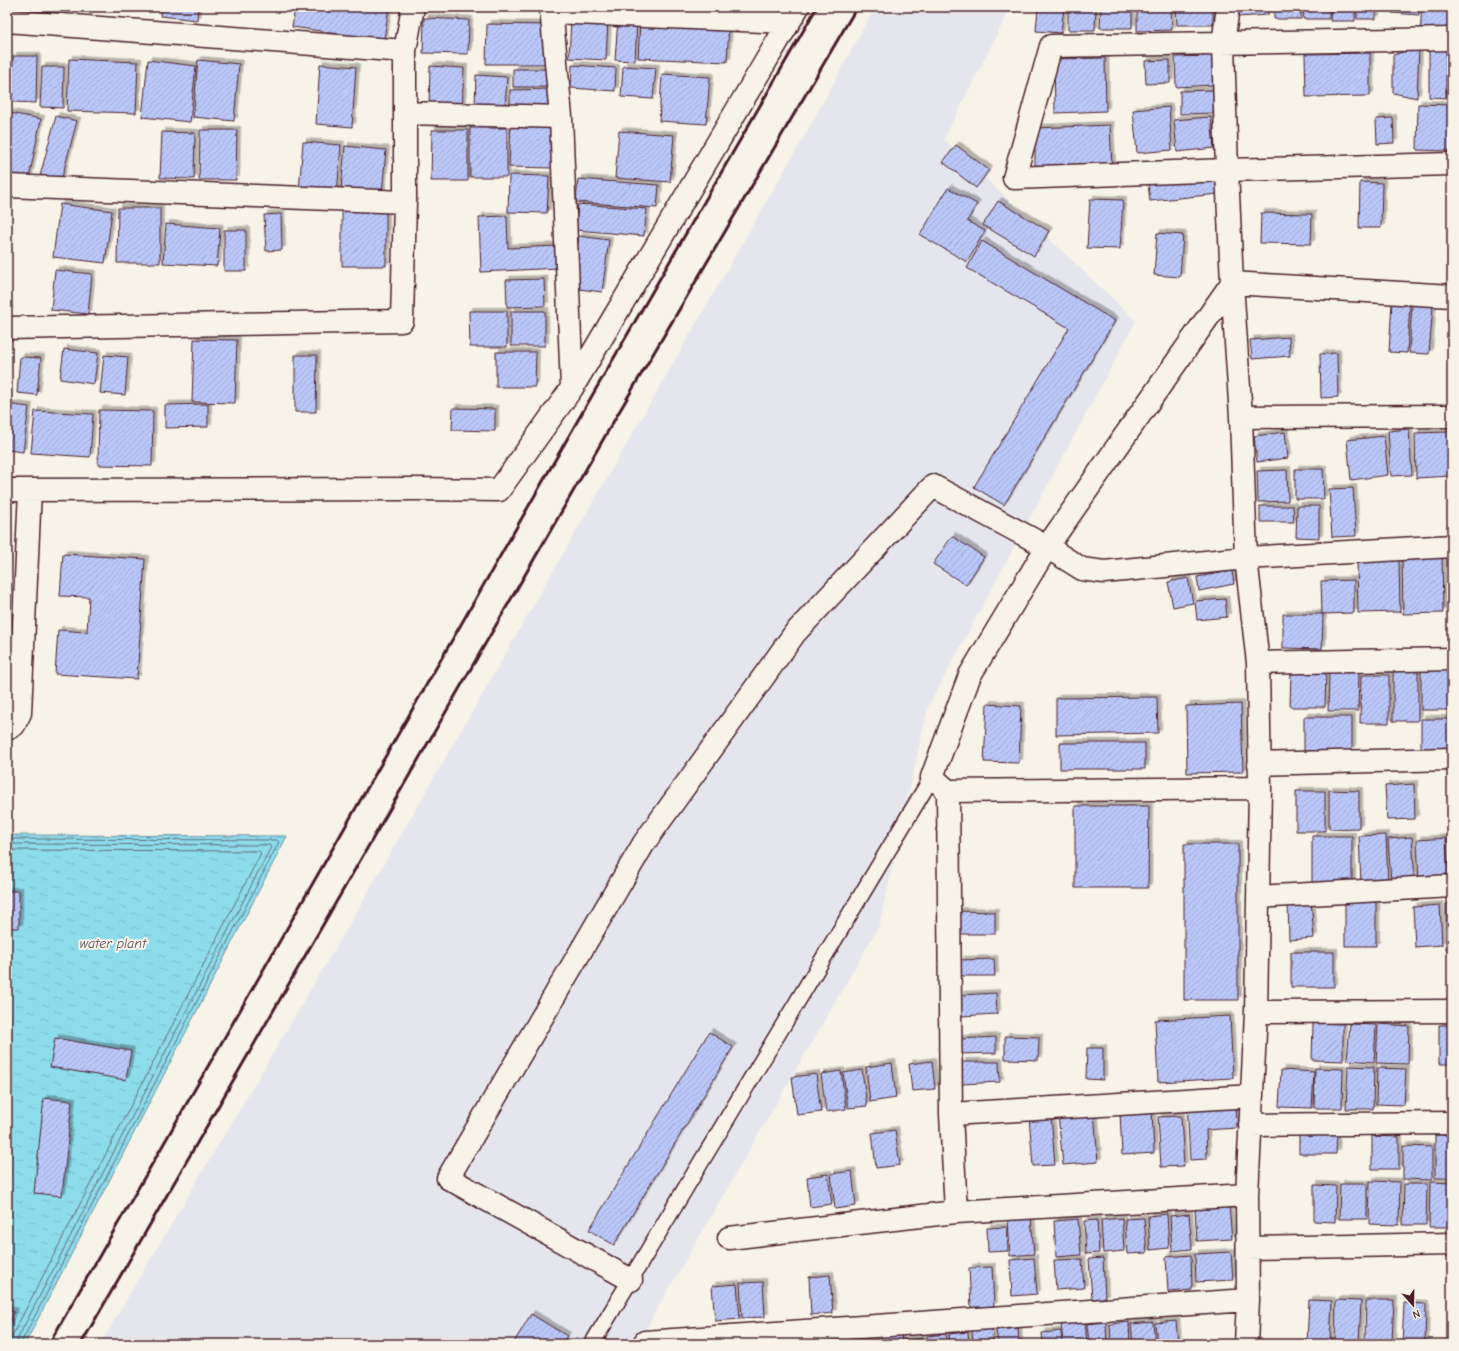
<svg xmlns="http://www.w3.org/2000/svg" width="1459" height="1351" font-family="'Comic Neue',sans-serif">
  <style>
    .built { fill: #e5e6ed }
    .water { fill: url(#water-ripples); stroke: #72909f }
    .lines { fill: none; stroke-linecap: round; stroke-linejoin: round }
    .shore { stroke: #656b78; stroke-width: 1 }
    .building { fill: url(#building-hatch); stroke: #4a1f2b; filter: url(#shadow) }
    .service-casing { stroke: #4a1f2b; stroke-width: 18 }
    .minor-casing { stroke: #4a1f2b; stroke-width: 25 }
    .service { stroke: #f7f3e8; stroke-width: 15 }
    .minor { stroke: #f7f3e8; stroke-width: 22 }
    .rail { stroke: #4a1f2b; stroke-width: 3 }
    .labels { text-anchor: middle; stroke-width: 4; stroke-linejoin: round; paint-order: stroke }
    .water-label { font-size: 14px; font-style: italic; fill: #5b4e5b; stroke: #f7f3e8 }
  </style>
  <defs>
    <pattern id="water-ripples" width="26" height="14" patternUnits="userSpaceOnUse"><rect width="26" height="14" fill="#8ddcec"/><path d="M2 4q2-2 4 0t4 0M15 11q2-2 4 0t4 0" fill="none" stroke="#7bbccb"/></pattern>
    <pattern id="building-hatch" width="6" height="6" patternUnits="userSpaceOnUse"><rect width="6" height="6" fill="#bac7f8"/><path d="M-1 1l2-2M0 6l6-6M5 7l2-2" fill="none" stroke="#a1aad5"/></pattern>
    <filter id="shadow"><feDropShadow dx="3.5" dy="-3.5" stdDeviation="0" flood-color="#0004"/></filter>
  </defs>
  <rect width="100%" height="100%" fill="#f7f3e8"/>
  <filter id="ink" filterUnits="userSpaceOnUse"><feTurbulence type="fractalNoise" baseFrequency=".025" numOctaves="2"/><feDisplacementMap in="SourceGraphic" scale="8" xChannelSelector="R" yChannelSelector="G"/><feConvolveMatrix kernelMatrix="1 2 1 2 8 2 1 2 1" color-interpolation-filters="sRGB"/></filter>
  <g filter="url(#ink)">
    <path class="built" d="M875,7H1011L944,139L1136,321L928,707L879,926L637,1344H100L339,942L809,128Z"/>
    <path class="water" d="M7,835L287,836L25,1344H7Z"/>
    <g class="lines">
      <path class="shore" d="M7,839L277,840L279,842L22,1341V1344
        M7,844L269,845L271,847L18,1338L17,1344
        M7,850L259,851L261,853L12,1336L11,1344"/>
    </g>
    <path class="building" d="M161,7H198L197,20L160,16Z
      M295,7H389L384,40L292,27Z
      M1038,7H1064L1061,33L1036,31Z
      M1068,7H1096L1095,30H1068Z
      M1101,7H1132V28H1100Z
      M1137,7H1171L1172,30L1137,31Z
      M1176,7H1213V25H1177Z
      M1237,7H1268V15L1238,17Z
      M1274,7H1301V19H1274Z
      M1304,7H1329V19H1303Z
      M1331,7H1355V21H1330Z
      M1357,7H1376V19H1357Z
      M1392,7H1420L1419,15L1392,13Z
      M1422,7H1452V34H1420Z
      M571,17L608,19L606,60L569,58Z
      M424,18L469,20L468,54L423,53Z
      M618,19L637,20L635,61L615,60Z
      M640,20L729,24L727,62L638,58Z
      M487,24L547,25V64H486Z
      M1448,42H1452V99H1448Z
      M1429,43H1446V98L1429,97Z
      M1419,47L1417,98L1393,93V55Z
      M1370,53V96L1306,97L1305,54Z
      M13,56H37L36,103L12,102Z
      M1212,56L1213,85L1176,87L1175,57Z
      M1105,58L1106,111L1055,113L1054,59Z
      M69,59L138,62L136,113L67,111Z
      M148,60L196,66L190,122L142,117Z
      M198,60L239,64L234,121L193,117Z
      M1170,60V83L1146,84L1145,61Z
      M320,64L356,67L352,127L316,124Z
      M572,65L616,68L615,91L571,88Z
      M430,66L464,68L462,109L429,108Z
      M623,66L656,68L653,99L621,97Z
      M42,67H64L63,108L40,107Z
      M513,69H547V87H513Z
      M662,74L710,77L706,124L659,121Z
      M476,75L507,77L505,107L475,106Z
      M549,89L550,112L510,113V90Z
      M1213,90L1214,113L1180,114V91Z
      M1418,104L1451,105L1450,151L1417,150Z
      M1169,107L1172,150L1137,153L1133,110Z
      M10,113L41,119L29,178L7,174V125Z
      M56,116L77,121L61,181L40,176Z
      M1211,117L1214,148L1177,152L1174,120Z
      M1393,118L1394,143L1377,144L1376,119Z
      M511,122L554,124L552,168L509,167Z
      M1110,125L1112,168L1035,170V128Z
      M470,128H507V177H470Z
      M200,130H237L236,180H199Z
      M432,130H468V181H431Z
      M619,131L674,135L670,182L615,178Z
      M162,132L195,133L194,179L160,178Z
      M303,142L341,145L337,194L299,191Z
      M956,145L989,170L976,188L943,162Z
      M345,146L386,150L382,194L341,190Z
      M509,175L549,176L547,213L508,212Z
      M1216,177L1218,194L1150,201L1148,184Z
      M578,179L659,185L657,208L576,202Z
      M1360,182L1382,183L1381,228H1359Z
      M948,188L977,204L967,221L985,231L967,262L920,235Z
      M1090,199L1123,200L1120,249L1087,248Z
      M998,201L1049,231L1034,256L983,225Z
      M60,204L112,211L105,263L53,257Z
      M578,204L647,209L644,236L576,230Z
      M386,207V266H342V208Z
      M118,208H160V263H117Z
      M1261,213L1312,214L1311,244L1260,243Z
      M281,214L282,250L266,251L264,215Z
      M507,216L508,248L558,246L559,268L481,272L479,217Z
      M166,224L220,228L217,266L163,263Z
      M224,230H246V271H224Z
      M1157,233L1183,235L1180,277L1154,275Z
      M579,236L609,240L602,292L571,288Z
      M982,241L1115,321L1004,505L974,487L1069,328L967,268Z
      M55,270L92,274L88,314L51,310Z
      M544,279L545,306L507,307L506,280Z
      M1392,302L1410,304L1407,353L1389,352Z
      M1412,303L1433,305L1429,354L1409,353Z
      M469,311H507V347H470Z
      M511,311H545V346H511Z
      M1289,337L1290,356L1252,359L1250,340Z
      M194,339L237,340L235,403L192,402Z
      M64,349L98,353L94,384L60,379Z
      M496,352H536L535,387H496Z
      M1337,353L1338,397L1321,398L1320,354Z
      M104,355L128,357L125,395L100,393Z
      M295,355H317L316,412H295Z
      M20,357L41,358L37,395L17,393Z
      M7,404L29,407L23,452L7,450Z
      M208,404V427L165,428V405Z
      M453,408L495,409V431L452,430Z
      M99,410L153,411L152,466L98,465Z
      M35,411L93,414L90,457L31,453Z
      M1409,429L1412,475L1391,476L1388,431Z
      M1285,432L1288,458L1257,462L1254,436Z
      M1449,432L1451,476L1416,478L1415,433Z
      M1384,436L1388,475L1351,480L1347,440Z
      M1295,469H1323L1324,499H1295Z
      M1287,470L1288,501L1258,502L1257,471Z
      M1353,488L1356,536L1332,537L1329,489Z
      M1260,506H1293L1294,522H1260Z
      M1297,506H1319V538L1296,537Z
      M952,536L984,557L966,585L933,564Z
      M63,554L145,559L137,679L55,674L58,630L87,632L89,597L60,596Z
      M1442,557L1443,613L1403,614L1402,558Z
      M1399,559L1400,612L1358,613L1357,560Z
      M1232,571L1234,584L1199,591L1197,577Z
      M1188,578L1193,603L1173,607L1168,582Z
      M1354,580V613L1322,614L1321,581Z
      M1225,599L1227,617L1197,620L1195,601Z
      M1283,614H1323L1322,649L1283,648Z
      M1291,670L1326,671L1325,707H1290Z
      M1421,670H1451V710H1421Z
      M1393,671H1418V721H1393Z
      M1329,672H1359L1358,711H1328Z
      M1361,675H1389V723H1360Z
      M1157,697L1158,733L1056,735V698Z
      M987,704L1021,706L1019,763L984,762Z
      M1241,704L1243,772L1187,773L1186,706Z
      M1304,717H1352V751H1304Z
      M1421,719H1450V755H1421Z
      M1060,743H1145V769H1060Z
      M1414,784L1415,819L1387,820L1385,786Z
      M1329,790L1359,791V828L1329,829Z
      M1296,791H1325V831H1296Z
      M1075,806H1149L1148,888H1075Z
      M1386,835L1388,883L1361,884L1359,836Z
      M1312,836H1352V883H1312Z
      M1412,837L1415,881L1391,882L1388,839Z
      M1446,838L1449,881L1419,883L1417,840Z
      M1450,840H1452V868Z
      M1184,844H1238V1000H1184Z
      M7,891H19V928H7Z
      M1311,899L1314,938L1289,940L1288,901Z
      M1345,902H1376V946H1345Z
      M1446,904H1452V949H1446Z
      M1440,905L1442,945L1415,947L1413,907Z
      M957,911L995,912V934H957Z
      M1291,952H1334V987H1291Z
      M994,959L995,976H961L960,960Z
      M996,993L997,1014L961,1016L960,995Z
      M1230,1016L1233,1078L1158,1082L1155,1020Z
      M1313,1023L1343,1024V1061L1312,1060Z
      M1350,1024L1376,1025L1374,1062L1347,1060Z
      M1378,1024L1409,1026L1408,1064L1376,1063Z
      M1439,1025H1452V1064H1439Z
      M709,1032L733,1047L614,1245L589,1230Z
      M1005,1036L1039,1037L1038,1060L1005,1059Z
      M996,1037V1053L959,1054V1039Z
      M55,1038L131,1051L126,1080L50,1067Z
      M1087,1048H1103V1080L1086,1079Z
      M932,1061L935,1089L912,1091L909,1064Z
      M962,1062H999L1000,1082L962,1084Z
      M892,1063L896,1098L870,1102L866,1067Z
      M1348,1066L1374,1067L1373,1109H1346Z
      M1315,1068L1343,1069L1342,1108H1314Z
      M1377,1068L1406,1069L1404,1105L1376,1104Z
      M862,1070L867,1106L848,1108L843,1073Z
      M1281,1070L1314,1072L1312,1108L1279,1107Z
      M841,1071L846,1109L826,1112L821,1074Z
      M816,1074L821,1112L797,1115L792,1077Z
      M44,1098L72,1101L62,1196L34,1193Z
      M1236,1100L1237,1128L1206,1130L1207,1159L1190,1160L1187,1103Z
      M1152,1110L1154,1153L1122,1155L1120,1112Z
      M1094,1111L1098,1162L1063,1165L1058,1114Z
      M1051,1115L1055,1165L1033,1166L1029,1117Z
      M1181,1116L1184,1166L1161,1167L1158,1117Z
      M895,1130L900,1165L876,1168L872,1133Z
      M1299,1134H1337L1336,1154H1299Z
      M1435,1135H1452V1178H1435Z
      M1372,1136L1399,1137V1169H1372Z
      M1403,1146L1432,1147V1180L1403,1179Z
      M852,1171L856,1206L835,1209L831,1174Z
      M828,1174L832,1204L810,1207L807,1177Z
      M1370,1181L1400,1182L1399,1225L1369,1224Z
      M1430,1182L1452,1183V1227H1429Z
      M1340,1184H1367V1219H1339Z
      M1404,1184H1427L1426,1225H1403Z
      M1314,1185L1336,1186L1335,1222L1314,1221Z
      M1229,1206L1232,1239L1197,1241L1195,1208Z
      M1167,1214L1169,1248L1150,1250L1148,1216Z
      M1189,1214L1192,1249L1172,1251L1170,1216Z
      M1031,1217L1034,1254L1010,1256L1008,1219Z
      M1122,1218L1124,1251L1103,1253L1101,1220Z
      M1144,1218L1147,1253L1127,1254L1125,1219Z
      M1078,1219L1081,1255L1056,1257L1054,1221Z
      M1097,1220L1099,1253L1086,1254L1084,1221Z
      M1007,1227L1008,1251L988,1252L987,1228Z
      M1231,1252L1233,1280L1196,1282L1195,1254Z
      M1191,1255L1192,1290L1168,1292L1166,1257Z
      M1034,1258L1037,1294L1012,1296L1010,1260Z
      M1103,1258L1105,1298L1092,1299L1089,1259Z
      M1082,1259L1084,1288L1056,1290L1054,1260Z
      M992,1267L994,1306L971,1308L969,1268Z
      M830,1275L833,1313L811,1315L809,1277Z
      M763,1282L765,1317L742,1318L740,1283Z
      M737,1284L740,1319L715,1321L712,1286Z
      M1309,1300L1332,1301L1330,1344L1307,1343Z
      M1336,1300L1361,1301L1359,1344H1335Z
      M1366,1300H1394L1392,1342L1365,1341Z
      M1404,1303L1426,1304L1425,1344H1402Z
      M7,1309L14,1312L7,1329Z
      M531,1314L567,1336L562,1344H513Z
      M1085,1321L1087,1344H1063L1061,1323Z
      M1176,1321L1178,1344H1157L1155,1323Z
      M1106,1322L1107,1344H1089L1087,1324Z
      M1129,1322L1130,1344H1111L1110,1324Z
      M1153,1322L1155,1344H1133L1131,1324Z
      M992,1327L993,1344H973L972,1329Z
      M1018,1328L1019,1344H1007V1342L998,1343L996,1330Z
      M1061,1331L1062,1344H1043L1042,1333Z
      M968,1332L969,1344H950L949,1334Z
      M901,1333L902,1344H882L881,1334Z
      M946,1334L947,1344H927V1336Z
      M924,1338V1344H904V1340Z"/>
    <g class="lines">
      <defs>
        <path id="service" d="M592,1344L932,777"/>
        <path id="minor" d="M551,7L561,117L572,388
          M1228,7L1223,44L1227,170L1232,283L1047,547L970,675L932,777L948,791L1260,788
          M551,12L789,22
          M7,21L405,51
          M1452,39L1051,46L1014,178L1227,170L1452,164
          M405,113L561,117
          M7,186L405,202
          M7,328L402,321L405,202V51L413,7
          M1241,417L1452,416
          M7,490L415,489L499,490L572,388L798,7
          M1258,663L1452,659
          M7,729L14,725L20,713L30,490
          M1259,764L1452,759
          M948,791L951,1114L956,1212
          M1258,897L1452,886
          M1256,1012L1452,1011
          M951,1114L1252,1096
          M1250,1125L1452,1123
          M729,1238L956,1212L1247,1195
          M1248,1248L1452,1244
          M631,1280L448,1178L644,843L795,633L933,486L1047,547L1082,569L1104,572L1246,558L1452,546
          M645,1342L1248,1300
          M1246,1344L1248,1300L1247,1195L1256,1012L1260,788L1258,663L1246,558L1241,417L1232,283L1452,296"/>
      </defs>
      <use href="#service" class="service-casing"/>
      <use href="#minor" class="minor-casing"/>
      <use href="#service" class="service"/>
      <use href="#minor" class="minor"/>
      <path class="rail" d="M49,1344L582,413L817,7
        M81,1344L619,412L857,7"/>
    </g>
  </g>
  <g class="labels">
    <g class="water-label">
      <text x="113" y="948">water plant</text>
    </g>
  </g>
  <rect width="1459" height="1351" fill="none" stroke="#f7f3e8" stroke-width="24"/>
  <rect x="12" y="12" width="1435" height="1327" fill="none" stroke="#4a1f2b" stroke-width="1.5" filter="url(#ink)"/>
  <g transform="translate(1413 1305) rotate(160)" stroke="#f7f3e8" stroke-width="3" paint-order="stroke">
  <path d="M0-3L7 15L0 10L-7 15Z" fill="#4a1f2b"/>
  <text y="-6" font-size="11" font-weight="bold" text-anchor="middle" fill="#4a1f2b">N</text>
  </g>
</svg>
